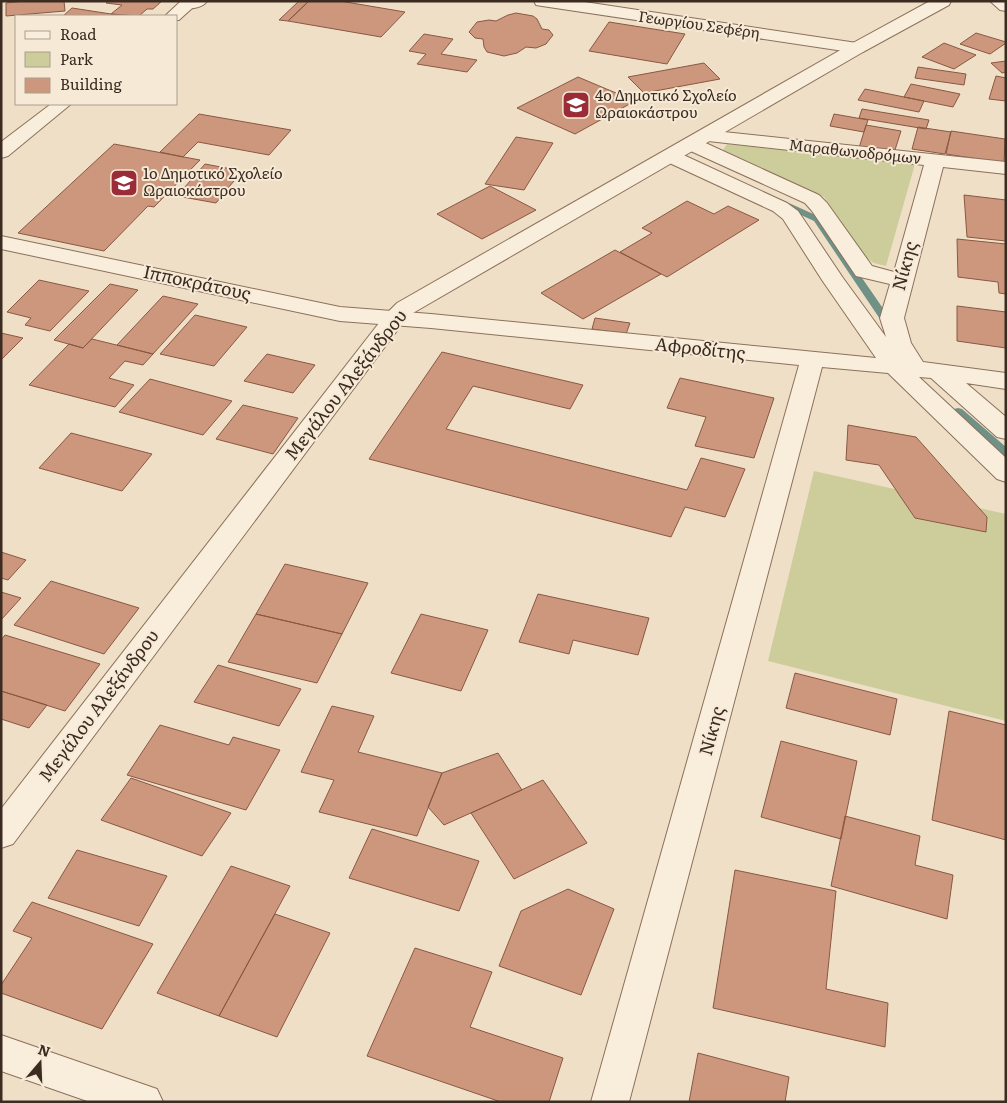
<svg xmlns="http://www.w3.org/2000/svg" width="1007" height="1103" font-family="Literata,serif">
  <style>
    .green { fill: #cccd9b }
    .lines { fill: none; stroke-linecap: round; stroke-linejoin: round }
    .stream { fill: #6f9186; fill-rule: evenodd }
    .building { fill: #cd977d; stroke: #8a5842 }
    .minor-casing { stroke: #8b715c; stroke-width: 2 }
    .tertiary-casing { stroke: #8b715c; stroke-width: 2 }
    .minor { fill: #f9eddb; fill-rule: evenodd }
    .tertiary { fill: #f9eddb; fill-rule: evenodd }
    .labels { text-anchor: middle; stroke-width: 4; stroke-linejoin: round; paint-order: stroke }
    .far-street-label { font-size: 15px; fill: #3b2b20; stroke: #f6ead7 }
    .far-poi-label { font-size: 15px; fill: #3b2b20; stroke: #f6ead7; text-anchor: start }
    .street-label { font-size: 18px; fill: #3b2b20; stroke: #f6ead7 }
  </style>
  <rect width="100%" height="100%" fill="#efdfc7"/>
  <path class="green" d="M727,144L915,164L886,266L874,263L865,257L824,197L726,152L723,150Z
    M814,471L1006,514V721L768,661Z"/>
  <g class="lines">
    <path class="stream" d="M780,199L820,217L891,320L890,322H882L814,221L777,204L775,202Z
      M958,408L962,409L1006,447V458L1002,457L954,415L952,412L954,409Z"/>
  </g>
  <path class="building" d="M24,1H64L65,11L6,16V3Z
    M108,1H162L153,9H147L139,16L111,14L122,5L106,3Z
    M299,1H309L288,21L279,20Z
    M309,1H340L405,12L381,37L288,21Z
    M72,8L111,14L125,16H63Z
    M516,13L533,16L537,19L542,29L549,30L553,35L546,44L536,48L526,47L517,53L504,56L487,52L484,47L483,39L475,38L469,32L477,22L489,20L496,21L508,15Z
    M609,22L685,34L667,64L589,51Z
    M976,33L1006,42V43L990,54L960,44Z
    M424,34L453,39L441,54L477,60L467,72L417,64L426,54L409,51Z
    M944,43L976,55L954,69L922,57Z
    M1006,61V72L1002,73L991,63Z
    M704,63L720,79L644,93L628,77Z
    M918,67L966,74L964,85L915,78Z
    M996,76L1006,78V101L989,99Z
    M578,77L635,101L575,134L517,108Z
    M911,84L960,94L953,107L904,97Z
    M865,89L904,97L924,101L919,112L858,100Z
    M862,109L929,120L926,129L859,118Z
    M199,114L291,130L269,155L198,142L183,157L160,152Z
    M834,114L868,120L864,132L830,126Z
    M866,125L901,131L894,153L859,148Z
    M918,127L951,132L945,154L912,149Z
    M951,131L1005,139L1004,163L946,154Z
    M516,137L553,143L524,190L485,184Z
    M114,144L200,160L154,207L148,206L104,251L18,233Z
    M205,164L242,171L216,203L177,196Z
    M490,186L536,210L482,239L437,214Z
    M964,195L1006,200V241L967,237Z
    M687,201L714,214L728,206L759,220L667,277L620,252L652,233L642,228Z
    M957,239L1006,244V294L999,293L998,282L958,277Z
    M615,250L661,274L583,319L541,293Z
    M39,280L89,291L50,331L25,325L31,318L7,312Z
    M110,284L138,290L83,348L54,340Z
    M163,296L198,304L153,354L117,345Z
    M957,306L1006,312V348L957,341Z
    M195,315L247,327L214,366L160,354Z
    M595,318L630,323L626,334L592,329Z
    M1,333L23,338L1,360Z
    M92,339L153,354L143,365L125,361L109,378L134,385L115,407L29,385L69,344L83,348Z
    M442,352L583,385L570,409L473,386L446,429L687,490L701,458L745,469L725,517L685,507L671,537L369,459Z
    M267,354L315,365L293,393L244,381Z
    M680,378L774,398L754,458L695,446L706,417L667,408Z
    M150,379L232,401L203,435L119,412Z
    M243,405L298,418L273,454L216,439Z
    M848,425L916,437L987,517L986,532L915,518L879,465L846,460Z
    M71,433L152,454L122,491L39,468Z
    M1,552L26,560L8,580L1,578Z
    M285,564L368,583L342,634L256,614Z
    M51,581L139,608L104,654L14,625Z
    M1,592L21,598L1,620Z
    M538,594L649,618L638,655L573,640L569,654L519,642Z
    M256,614L342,634L317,683L228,662Z
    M421,614L488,630L461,691L391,673Z
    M5,635L100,664L65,711L1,691V640Z
    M218,665L301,689L279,726L194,702Z
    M795,673L897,699L890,735L786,708Z
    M1,691L47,705L29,728L1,719Z
    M332,706L374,716L358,752L442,773L417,836L319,812L334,780L301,772Z
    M949,711L1006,725V840L932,820Z
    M160,725L229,745L233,737L280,750L246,810L127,775Z
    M781,741L857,761L841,839L761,817Z
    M498,753L522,790L444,825L428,807L442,773Z
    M131,778L231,813L202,856L101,820Z
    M543,780L587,843L514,879L471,813Z
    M845,816L920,836L915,865L953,875L947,919L831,886Z
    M372,829L479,861L459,911L349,878Z
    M77,850L167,876L139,926L48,898Z
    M231,866L290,886L219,1016L157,993Z
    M735,870L836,891L826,989L888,1003L885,1047L713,1008Z
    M568,889L614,909L581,995L499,966L521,911Z
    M32,902L153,944L102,1029L1,993V985L32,938L13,931Z
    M275,914L330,933L277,1037L219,1016Z
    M415,948L492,972L470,1027L563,1058L549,1102H501L367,1056Z
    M698,1053L789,1077L785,1102H689Z"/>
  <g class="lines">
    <defs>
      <path id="minor" d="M181,1H200L179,20H176V16H165Z
        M534,1H578L857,43L863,44L866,48L863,52L857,53L542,6L536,5Z
        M990,1H1006V11L1000,10Z
        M51,104H71L8,156L1,158V142Z
        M705,130L1006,162V174L943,167L904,318L911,343L923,362L1006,373V389L966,383L1006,417V439L997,437L931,378L919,377L1006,458V482L997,479L888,373L822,367L629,1102H591L799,365L431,328L340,321L1,249V236L340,307L431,314L876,358L822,280L783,219L773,211L663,160L660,156L663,152L670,150L677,152L787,203L798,211L843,278L886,337L880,318L890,284L856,276L812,211L805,203L684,148L681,144L684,140L691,138L698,140L695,136L698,132ZM699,140L924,165L894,272L872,266L827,203L819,195Z"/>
      <path id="tertiary" d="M182,1H207C203,8 191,9 183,8L181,4Z
        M930,1H951L949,5L863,52L413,313L402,324L13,844L1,848V809L386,314L397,303L851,44Z
        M1,1035L157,1089L163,1102H90L1,1071Z"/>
    </defs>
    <use href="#minor" class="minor-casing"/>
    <use href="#tertiary" class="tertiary-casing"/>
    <use href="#minor" class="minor"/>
    <use href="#tertiary" class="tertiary"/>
  </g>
  <defs>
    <symbol id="school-square" viewBox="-11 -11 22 22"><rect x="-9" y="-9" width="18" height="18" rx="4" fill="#9a2c37" stroke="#f6ead7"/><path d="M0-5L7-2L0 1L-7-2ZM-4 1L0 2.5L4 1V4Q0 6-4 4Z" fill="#fff"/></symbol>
  </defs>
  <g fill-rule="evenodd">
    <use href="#school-square" x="560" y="89" width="32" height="32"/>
    <use href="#school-square" x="108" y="167" width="32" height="32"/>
  </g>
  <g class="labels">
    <g class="far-street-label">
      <text transform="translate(699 25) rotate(8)" y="5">Γεωργίου Σεφέρη</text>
      <text transform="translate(855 152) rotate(6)" y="5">Μαραθωνοδρόμων</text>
    </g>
    <g class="far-poi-label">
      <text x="595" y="101">4ο Δημοτικό Σχολείο<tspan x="595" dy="17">Ωραιοκάστρου</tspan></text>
      <text x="143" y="179">1ο Δημοτικό Σχολείο<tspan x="143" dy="17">Ωραιοκάστρου</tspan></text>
    </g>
    <g class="street-label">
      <text transform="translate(905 266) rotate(-75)" y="6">Νίκης</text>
      <text transform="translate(197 283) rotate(12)" y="6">Ιπποκράτους</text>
      <text transform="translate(700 349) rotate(6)" y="6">Αφροδίτης</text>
      <text transform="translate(346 385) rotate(-52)" y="6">Μεγάλου Αλεξάνδρου</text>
      <text transform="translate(99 706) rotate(-53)" y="6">Μεγάλου Αλεξάνδρου</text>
      <text transform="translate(712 731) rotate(-75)" y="6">Νίκης</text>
    </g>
  </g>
  <rect width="1007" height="1103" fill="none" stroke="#3b2b20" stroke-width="5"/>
  <rect x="15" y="15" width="162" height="90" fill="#f6ead7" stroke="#ab9e8e"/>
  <rect x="25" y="31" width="25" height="8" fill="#f9eddb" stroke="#ab9e8e"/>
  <text x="60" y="40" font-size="15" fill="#3b2b20">Road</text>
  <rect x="25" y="52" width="25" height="15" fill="#cccd9b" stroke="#ab9e8e"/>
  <text x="60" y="65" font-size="15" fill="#3b2b20">Park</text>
  <rect x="25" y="78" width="25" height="15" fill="#cd977d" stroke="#ab9e8e"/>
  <text x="60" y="90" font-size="15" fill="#3b2b20">Building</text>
  <g transform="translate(40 1063) rotate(19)" stroke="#f6ead7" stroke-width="4" paint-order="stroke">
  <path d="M0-4L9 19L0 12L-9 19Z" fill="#3b2b20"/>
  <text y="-8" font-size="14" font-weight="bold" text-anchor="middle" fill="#3b2b20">N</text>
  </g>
</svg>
